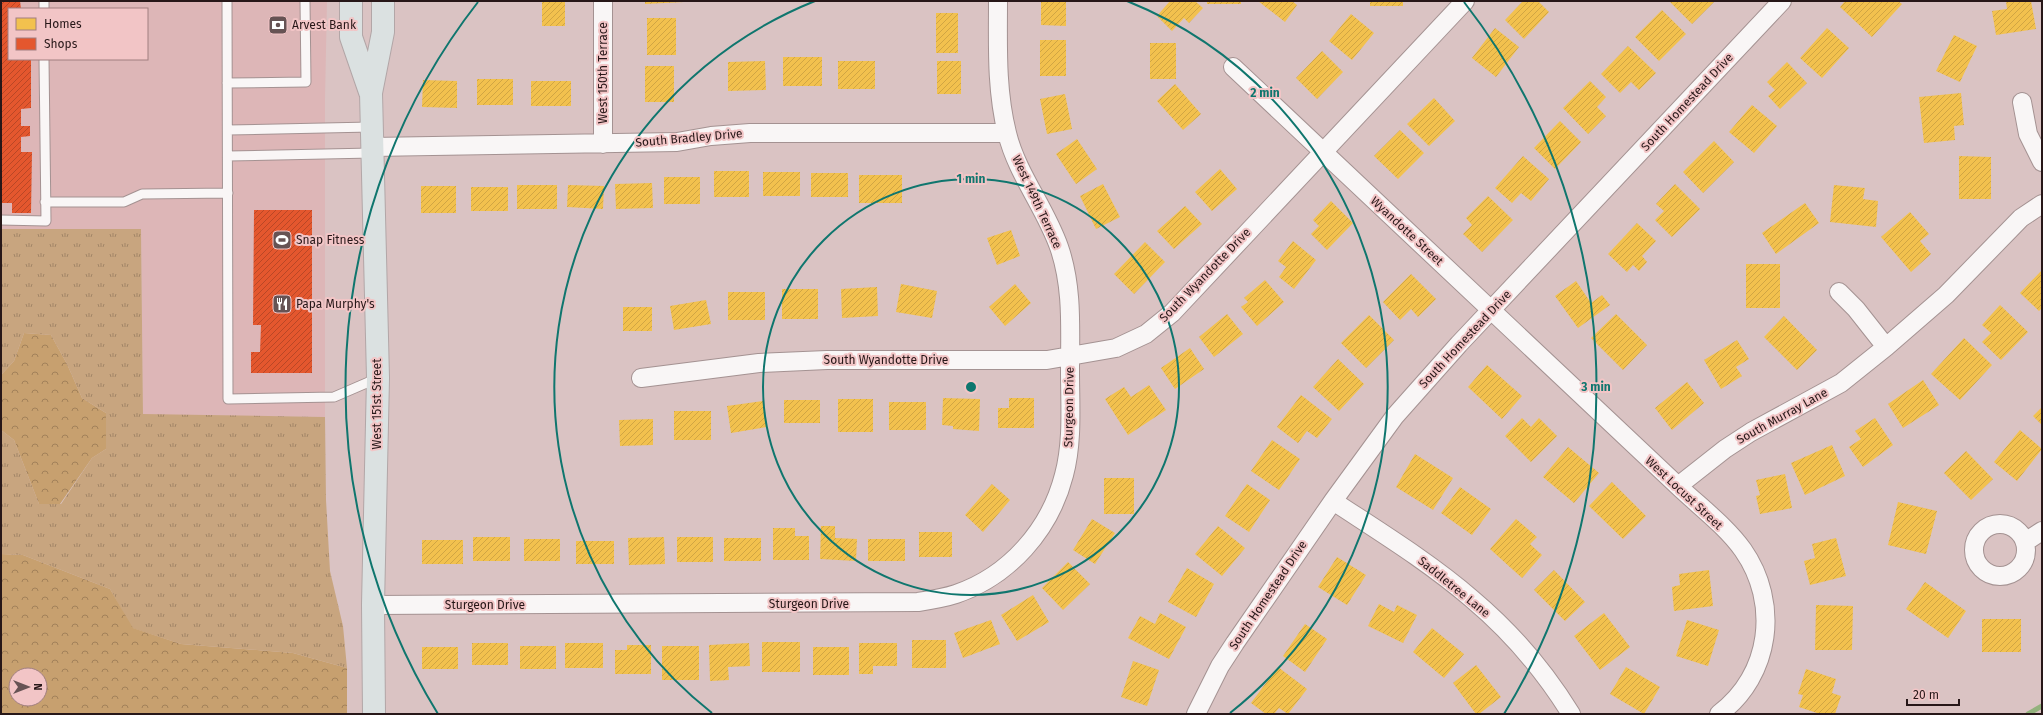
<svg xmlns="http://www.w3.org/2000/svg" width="2043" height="715" font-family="'Fira Sans',sans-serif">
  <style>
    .built { fill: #ddb6b7; fill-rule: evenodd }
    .grass { fill: url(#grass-tufts) }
    .forest { fill: url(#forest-crowns); fill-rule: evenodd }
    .homes { fill: url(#homes-hatch) }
    .shops { fill: url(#shops-hatch) }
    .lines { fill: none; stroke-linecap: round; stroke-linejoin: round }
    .stream { stroke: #93b27d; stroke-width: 5 }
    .service-casing { stroke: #a49292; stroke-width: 11 }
    .minor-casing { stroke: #a49292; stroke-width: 20 }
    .primary-casing { stroke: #b2a6a7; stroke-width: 24 }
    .service { stroke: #f9f6f6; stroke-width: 9 }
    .minor { stroke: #f9f6f6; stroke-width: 18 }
    .primary { stroke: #dbe1e1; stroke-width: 22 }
    .ring { fill: none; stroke: #0f766e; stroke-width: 2 }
    .labels { text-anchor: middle; stroke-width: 4; stroke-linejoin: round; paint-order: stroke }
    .poi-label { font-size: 12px; fill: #271718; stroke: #f2c5c6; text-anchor: start }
    .street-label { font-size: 12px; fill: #271718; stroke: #f2c5c6 }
    .centre { fill: #0f766e; stroke: #f2c5c6; stroke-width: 2 }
    .ring-label { font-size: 12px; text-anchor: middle; font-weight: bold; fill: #0f766e; stroke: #f2c5c6; stroke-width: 4; stroke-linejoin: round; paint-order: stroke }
  </style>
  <defs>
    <pattern id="grass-tufts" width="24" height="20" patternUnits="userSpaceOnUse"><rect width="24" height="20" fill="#c8a57f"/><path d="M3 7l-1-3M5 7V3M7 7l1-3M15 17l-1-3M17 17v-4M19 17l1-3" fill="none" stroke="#a28567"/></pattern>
    <pattern id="forest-crowns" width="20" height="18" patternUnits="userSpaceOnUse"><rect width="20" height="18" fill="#c7a06f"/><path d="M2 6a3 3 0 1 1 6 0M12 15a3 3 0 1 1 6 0" fill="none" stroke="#a2815a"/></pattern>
    <pattern id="homes-hatch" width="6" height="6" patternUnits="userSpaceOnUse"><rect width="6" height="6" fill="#f2c14e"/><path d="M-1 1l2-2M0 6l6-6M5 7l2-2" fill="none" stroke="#d0a543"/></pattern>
    <pattern id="shops-hatch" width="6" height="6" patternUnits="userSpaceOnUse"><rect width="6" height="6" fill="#e4572e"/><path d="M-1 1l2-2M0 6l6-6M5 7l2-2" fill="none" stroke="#b94726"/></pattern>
  </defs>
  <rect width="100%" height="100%" fill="#dac3c3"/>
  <path class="built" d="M1,1H327L325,99V417L143,415L141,229H1ZM9,9H147V59H9Z"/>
  <path class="grass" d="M1,229H141L143,414L325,417L326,500L330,571L343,626L347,668L293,653L181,644L132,628L110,589L23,555L1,554V430L14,440L39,504H61L92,458L106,449V413L82,398L67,364L51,335L24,333L14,361L1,375Z"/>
  <path class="forest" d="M24,333L51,335L67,364L82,398L106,413V449L92,458L60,504H39L14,440L1,430V375L14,361Z
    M1,554L23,555L110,589L133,628L181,644L293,653L347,668V714H1ZM16,675H40V699H16Z"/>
  <path class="homes" d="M542,1H565V26H542Z
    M645,1H684V2L645,4Z
    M1041,1H1066V26L1041,25Z
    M1170,1H1195L1203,8L1189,23L1184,18L1172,31L1157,16Z
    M1207,1H1241V4H1207Z
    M1258,1H1292L1297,5L1285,22Z
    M1370,1H1403V6H1370Z
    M1523,1H1538L1549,12L1524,39L1505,20Z
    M1672,1H1715L1692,24L1670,2Z
    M1845,1H1898L1902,4L1872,37L1840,7Z
    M2006,1H2031L2036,29L1996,35L1992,11L2007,9Z
    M1662,10L1686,34L1659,61L1635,37Z
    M936,13H958V53H936Z
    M1351,14L1374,33L1352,60L1329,41Z
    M647,18H676V55H647Z
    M1495,28L1519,47L1496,77L1472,58Z
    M1827,28L1849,48L1822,78L1800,58Z
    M1954,35L1977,46L1960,82L1936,71Z
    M1040,40H1066V76H1040Z
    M1150,43H1176V79H1150Z
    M1628,46L1656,73L1639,90L1631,82L1620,93L1601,74Z
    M1322,51L1343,72L1317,99L1296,78Z
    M783,57H822V86H783Z
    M765,61L766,90L728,91V62Z
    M838,61H875V89H838Z
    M937,61H961V94H937Z
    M1787,62L1807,83L1780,109L1768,96L1775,90L1767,82Z
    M645,66H674V102H645Z
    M477,79H513V105H477Z
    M423,80L457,81V108L422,107Z
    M531,81H571V106H531Z
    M1590,81L1606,97L1597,107L1606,116L1588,134L1563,108Z
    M1175,84L1201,114L1183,130L1157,101Z
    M1961,93L1964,125L1954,126L1955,140L1924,143L1919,97Z
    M1065,94L1072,129L1047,134L1040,99Z
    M1434,98L1455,121L1429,146L1407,124Z
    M1752,105L1777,126L1754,153L1729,132Z
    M1560,121L1581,142L1555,169L1534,148Z
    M1400,130L1424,153L1398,179L1374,156Z
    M1077,139L1097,169L1076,184L1056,154Z
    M1714,141L1734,162L1703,193L1683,172Z
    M1523,156L1549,179L1531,201L1521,193L1512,203L1495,188Z
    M1959,156L1991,157V199H1959Z
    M1220,169L1237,189L1212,211L1195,192Z
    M714,171H749V197H714Z
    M763,172H800V196H763Z
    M811,173H848V197H811Z
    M859,175H902V203H859Z
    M664,177H700V204H664Z
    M652,183L653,208L616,209L615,184Z
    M1103,184L1120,217L1096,229L1080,196Z
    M1675,184L1700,209L1672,237L1655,220L1664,211L1656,204Z
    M517,185H557V209H517Z
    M568,185L604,186L603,209L567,207Z
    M1834,185L1865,188L1863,199L1878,201L1876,227L1830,222Z
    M421,186H456V213H421Z
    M471,187H508V211H471Z
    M1488,196L1513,220L1482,252L1463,234L1472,225L1466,218Z
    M1331,201L1353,223L1327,250L1311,234L1319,226L1313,220Z
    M1805,203L1819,223L1776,254L1762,233Z
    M1185,206L1202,224L1174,249L1157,231Z
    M1910,212L1929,234L1920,241L1931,254L1911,272L1881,237Z
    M1637,223L1656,241L1642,256L1647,262L1639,271L1633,265L1627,272L1608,254Z
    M1011,230L1020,256L997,265L987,238Z
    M1293,241L1316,260L1294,289L1279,277L1286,267L1278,261Z
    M1145,242L1165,262L1134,294L1114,274Z
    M1746,264H1780V308H1746Z
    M2042,270V308L2039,311L2020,293Z
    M1411,274L1436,299L1418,317L1411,309L1400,320L1383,302Z
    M1265,280L1284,302L1257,326L1241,307L1248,302L1244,298Z
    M1576,281L1591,303L1602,295L1610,305L1578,328L1555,296Z
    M901,284L937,291L932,318L896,312Z
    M1015,284L1031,303L1005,326L989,307Z
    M877,287L878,316L842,318L841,289Z
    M782,289H818V319H782Z
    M728,292H765V320H728Z
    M706,300L711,324L674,330L670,306Z
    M2000,305L2028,332L2001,360L1982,342L1991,333L1982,325Z
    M623,307H652V331H623Z
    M1227,314L1243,334L1214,357L1199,337Z
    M1616,314L1647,345L1623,370L1591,338Z
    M1369,315L1394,340L1366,368L1341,343Z
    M1784,316L1817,350L1797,370L1764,337Z
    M1964,338L1992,365L1960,400L1931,374Z
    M1737,340L1749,359L1736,367L1742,376L1721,389L1704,360Z
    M1190,348L1204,369L1175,389L1161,368Z
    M1338,359L1364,384L1339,411L1313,387Z
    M1487,365L1522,396L1502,419L1468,387Z
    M1923,380L1939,405L1903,428L1888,404Z
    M1687,382L1704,403L1672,430L1655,408Z
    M1149,385L1166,410L1128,435L1105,399L1124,387L1131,397Z
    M1301,395L1332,419L1317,438L1307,431L1298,443L1277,427Z
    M943,398L980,399L979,431L953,429V426L942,425Z
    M1009,398H1034V428H998V408H1009Z
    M838,399H873V432H838Z
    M784,400H820V423H784Z
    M763,401L767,427L731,433L727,406Z
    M889,402H926V430H889Z
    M2042,407V425L2033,416Z
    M674,411H711V440H674Z
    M1522,418L1531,427L1539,418L1557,436L1531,462L1505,436Z
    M1875,418L1893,445L1863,467L1849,447L1861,439L1855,431Z
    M653,419V445L620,446L619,420Z
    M2020,430L2042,449L2017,481L1994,462Z
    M1272,440L1300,459L1279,490L1251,471Z
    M1832,445L1845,476L1805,495L1791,463Z
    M1568,447L1599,473L1574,503L1543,477Z
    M1966,451L1993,479L1971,500L1944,473Z
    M1415,454L1453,478L1433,510L1396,487Z
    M1785,474L1792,508L1760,514L1756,496L1760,495L1756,480Z
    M1104,478H1134V514H1104Z
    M1612,482L1646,516L1623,539L1589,506Z
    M992,484L1010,500L983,532L965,515Z
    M1247,484L1270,500L1249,532L1225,516Z
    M1460,487L1491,509L1472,535L1441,513Z
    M1898,502L1937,511L1926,554L1888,545Z
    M1092,519L1115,533L1095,564L1073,550Z
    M1516,519L1537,537L1530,544L1542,555L1522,578L1490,549Z
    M821,526H835V538L857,539L856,561L820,559Z
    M1218,526L1245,548L1222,576L1195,554Z
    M773,528H795V536H809V560H773Z
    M919,532H952V557H919Z
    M473,537H510V561H473Z
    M664,537L665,564L629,565L628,538Z
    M677,537H713V562H677Z
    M724,538H761V561H724Z
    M1836,538L1846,576L1810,585L1804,561L1815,558L1812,544Z
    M524,539H560V561H524Z
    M868,539H905V561H868Z
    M422,540H463V564H422Z
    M576,541H614V564H576Z
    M1337,557L1366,575L1347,605L1318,587Z
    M1068,562L1090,584L1063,610L1042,588Z
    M1187,568L1214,584L1196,617L1168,602Z
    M1554,570L1585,602L1565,621L1534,590Z
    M1709,570L1713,606L1674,611L1672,587L1680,585L1679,574Z
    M1925,582L1966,611L1948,638L1906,609Z
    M1033,595L1049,622L1017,641L1001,615Z
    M1379,604L1394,612L1397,605L1417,615L1403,643L1368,626Z
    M1816,605L1853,606L1852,650H1815Z
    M1160,613L1186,627L1169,659L1128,638L1140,616L1155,624Z
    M1604,613L1630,647L1600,670L1574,636Z
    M1982,619H2021V652H1982Z
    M991,620L1000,644L963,658L954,633Z
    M1687,620L1719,630L1708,666L1676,656Z
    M1305,624L1327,639L1305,672L1283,656Z
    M1432,628L1464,654L1444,678L1413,652Z
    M912,640H946V668H912Z
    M762,642H800V672H762Z
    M472,643H508V665H472Z
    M565,643H603V668H565Z
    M749,643L750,666L728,667L729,680L710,681L709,645Z
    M859,643H897V666H873V674H859Z
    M627,645H651V674H615V650H627Z
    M520,646H556V669H520Z
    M662,646H699V680H662Z
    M422,647H458V669H422Z
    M813,647H849V675H813Z
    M1133,661L1159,670L1147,706L1121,697Z
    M1476,665L1501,697L1479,714H1476L1453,683Z
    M1278,667L1307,689L1288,714L1279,708L1274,714H1266L1251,703Z
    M1626,667L1660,687L1644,714L1610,694Z
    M1806,669L1836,679L1832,693L1841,696L1835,714H1820L1799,707L1803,695L1798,694Z"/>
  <path class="shops" d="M1,1H20L21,9H9V59H31V108L21,109V126H30V136L21,137V152H32L31,213H12V203H1Z
    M254,210H312V373H251V352H260L261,325H253Z"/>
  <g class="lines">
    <path class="stream" d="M2028,714L2042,706"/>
    <defs>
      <path id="service" d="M44,1V9
        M227,1L228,399L334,397L378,378
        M227,83L306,82L305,1
        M228,130L371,127
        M228,156L372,153
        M45,202H124L142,194L228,193
        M1,220L46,221L44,59"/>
      <path id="minor" d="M603,1V144
        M1233,67L1678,486C1699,506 1726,526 1743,550C1780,603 1771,675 1719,714
        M2022,102L2028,134L2042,162
        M371,147L677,142L711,136L750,133H1007
        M1839,292L1856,309L1886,347
        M641,378L759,363L827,360H1047L1116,348L1146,334L1172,313L1465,1
        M1678,486L1725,449L1751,432L1841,383L1886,347L1946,295L2021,218L2042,204
        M1333,501C1380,532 1429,562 1472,599C1510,631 1545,672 1571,714
        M1974 550a26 26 0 1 1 52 0a26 26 0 1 1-52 0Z
        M2025,542L2042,531
        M373,605L918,602C931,600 944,598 956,594C1009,576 1050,530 1064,475C1073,442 1070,405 1070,371C1070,329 1073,287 1059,247C1045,207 1017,174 1007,133C996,89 998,45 998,1
        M1196,714L1220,666L1235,643L1333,501L1395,416L1459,344L1782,1"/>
      <path id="primary" d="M351,1V37L370,92
        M374,714L373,605L378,378L371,93L383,32V1"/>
    </defs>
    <use href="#service" class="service-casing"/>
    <use href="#minor" class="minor-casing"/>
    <use href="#primary" class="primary-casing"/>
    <use href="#service" class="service"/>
    <use href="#minor" class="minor"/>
    <use href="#primary" class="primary"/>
  </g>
  <g class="ring">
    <circle cx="971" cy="387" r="208"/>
    <path d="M712 713A416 416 0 0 1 815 1M1127 1A416 416 0 0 1 1230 713"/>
    <path d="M438 714A625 625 0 0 1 478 2M1464 2A625 625 0 0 1 1504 714"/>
  </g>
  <defs>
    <symbol id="bank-square" viewBox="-11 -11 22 22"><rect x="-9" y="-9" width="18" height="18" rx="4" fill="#665354" stroke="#f2c5c6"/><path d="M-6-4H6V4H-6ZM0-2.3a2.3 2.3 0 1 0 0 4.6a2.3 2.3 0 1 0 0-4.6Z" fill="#fff"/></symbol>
    <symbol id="stadium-square" viewBox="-11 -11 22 22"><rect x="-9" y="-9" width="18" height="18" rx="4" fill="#665354" stroke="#f2c5c6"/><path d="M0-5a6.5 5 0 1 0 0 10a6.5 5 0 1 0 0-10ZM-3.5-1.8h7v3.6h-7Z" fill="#fff"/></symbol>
    <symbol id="restaurant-square" viewBox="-11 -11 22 22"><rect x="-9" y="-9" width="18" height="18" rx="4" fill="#665354" stroke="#f2c5c6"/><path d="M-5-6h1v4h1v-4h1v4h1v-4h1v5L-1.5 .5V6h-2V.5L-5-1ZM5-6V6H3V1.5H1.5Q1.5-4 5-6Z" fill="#fff"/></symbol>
  </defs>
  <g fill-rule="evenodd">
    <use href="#bank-square" x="267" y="14" width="22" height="22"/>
    <use href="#stadium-square" x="271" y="229" width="22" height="22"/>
    <use href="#restaurant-square" x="271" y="293" width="22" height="22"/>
  </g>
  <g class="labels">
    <g class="poi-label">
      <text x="292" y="29">Arvest Bank</text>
      <text x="296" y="244">Snap Fitness</text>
      <text x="296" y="308">Papa Murphy's</text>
    </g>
    <g class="street-label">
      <text transform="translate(603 73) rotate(-90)" y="4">West 150th Terrace</text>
      <text transform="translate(1687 102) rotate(-47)" y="4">South Homestead Drive</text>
      <text transform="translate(689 138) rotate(-5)" y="4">South Bradley Drive</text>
      <text transform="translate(1037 202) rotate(65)" y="4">West 149th Terrace</text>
      <text transform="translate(1407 231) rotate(43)" y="4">Wyandotte Street</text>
      <text transform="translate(1205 275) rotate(-46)" y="4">South Wyandotte Drive</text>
      <text transform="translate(1465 339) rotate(-47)" y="4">South Homestead Drive</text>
      <text x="886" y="364">South Wyandotte Drive</text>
      <text transform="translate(377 404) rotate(-90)" y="4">West 151st Street</text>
      <text transform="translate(1069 407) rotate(-89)" y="4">Sturgeon Drive</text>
      <text transform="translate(1782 416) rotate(-29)" y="4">South Murray Lane</text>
      <text transform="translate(1684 493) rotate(43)" y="4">West Locust Street</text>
      <text transform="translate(1454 587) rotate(39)" y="4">Saddletree Lane</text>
      <text transform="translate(1268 595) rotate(-56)" y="4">South Homestead Drive</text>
      <text x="809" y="608">Sturgeon Drive</text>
      <text x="485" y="609">Sturgeon Drive</text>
    </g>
  </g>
  <circle cx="971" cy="387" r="6" class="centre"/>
  <g class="ring-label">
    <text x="1265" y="97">2 min</text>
    <text x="971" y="183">1 min</text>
    <text x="1596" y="391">3 min</text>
  </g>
  <rect width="2043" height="715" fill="none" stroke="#271718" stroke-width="4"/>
  <rect x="8" y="8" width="140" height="52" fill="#f2c5c6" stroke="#a17f80"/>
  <rect x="16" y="18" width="20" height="12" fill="#f2c14e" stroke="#a17f80"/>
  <text x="44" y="28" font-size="12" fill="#271718">Homes</text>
  <rect x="16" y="38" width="20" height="12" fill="#e4572e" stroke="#a17f80"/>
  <text x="44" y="48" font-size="12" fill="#271718">Shops</text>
  <g transform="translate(28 687) rotate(90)"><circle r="19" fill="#f2c5c6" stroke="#a17f80"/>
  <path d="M0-3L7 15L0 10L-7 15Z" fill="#665354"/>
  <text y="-6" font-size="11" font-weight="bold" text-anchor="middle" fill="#271718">N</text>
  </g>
  <path d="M1907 699v6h52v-6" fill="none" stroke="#271718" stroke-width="2"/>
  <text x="1913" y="699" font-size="12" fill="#271718" stroke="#f2c5c6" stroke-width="3" paint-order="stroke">20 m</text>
</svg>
